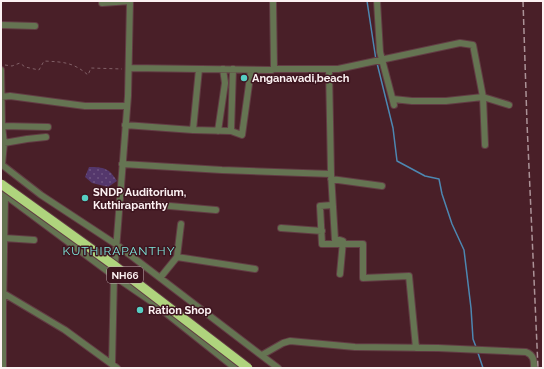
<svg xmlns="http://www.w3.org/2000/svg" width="544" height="369" font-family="Raleway,sans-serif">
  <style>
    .grass { fill: url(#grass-dots) }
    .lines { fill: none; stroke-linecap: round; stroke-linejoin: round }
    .stream { stroke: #4d87b1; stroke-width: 1.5 }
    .minor-casing { stroke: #623c44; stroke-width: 8 }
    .path { stroke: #816067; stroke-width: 1; stroke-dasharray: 3 3; stroke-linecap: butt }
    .minor { stroke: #657452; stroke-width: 6 }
    .rail { stroke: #ab9297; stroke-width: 1.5; stroke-dasharray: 6 3; stroke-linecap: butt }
    .highway-bridge-casing { stroke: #623c44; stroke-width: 11; stroke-linecap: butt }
    .highway-bridge { stroke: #afd47d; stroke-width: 9 }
    .poi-dot { fill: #56cec3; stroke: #3d151f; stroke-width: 1.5 }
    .labels { text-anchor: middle; stroke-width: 3; stroke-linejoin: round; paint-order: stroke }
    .shield { fill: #3d151f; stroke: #c3afb3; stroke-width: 1 }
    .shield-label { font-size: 10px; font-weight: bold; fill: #fcf1f2 }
    .poi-label { font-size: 11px; font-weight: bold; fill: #fcf1f2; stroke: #3d151f; text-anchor: start }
    .neighbourhood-label { font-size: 12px; letter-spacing: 1px; fill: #7feadf; stroke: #3d151f }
  </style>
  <defs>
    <pattern id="grass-dots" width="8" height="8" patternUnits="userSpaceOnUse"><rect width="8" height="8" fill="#54376c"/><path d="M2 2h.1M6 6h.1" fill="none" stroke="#6e5481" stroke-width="1.8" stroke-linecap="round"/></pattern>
  </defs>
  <rect width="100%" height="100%" fill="#491f28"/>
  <path class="grass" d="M89,167C104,167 109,168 117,181L108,187L92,183L85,177Z"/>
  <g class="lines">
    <path class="stream" d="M367,1L376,60
      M377,63L393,128L397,161L425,176L439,179L442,194L452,224L464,250L471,308L473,339L476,347
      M478,353L483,368"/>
    <defs>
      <path id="minor" d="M377,1L380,52L394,105
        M102,3L130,1
        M1,25L35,26
        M129,68L272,70L274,68L273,1
        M199,69L193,130L231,131L242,135L251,70
        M273,69H338L460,43L473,45L483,97L485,145
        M329,69L331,174
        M1,70L2,126L4,143L2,165
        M1,97L10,96L85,106H127
        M393,99L412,101H446L483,97L509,105
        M125,125L193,130
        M2,126L48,127
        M218,131L225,83L223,69
        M231,131L233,69
        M4,143L27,139L46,137
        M1,164L41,195L117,245L278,368
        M122,164L222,170L331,174L335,240H340L343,241L340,274
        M331,179L382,186
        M1,192L114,276L152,302L235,368
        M332,205L320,206L322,244H363V278L409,276L416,348
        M120,206L158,205L216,210
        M181,224L177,257L255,269
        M281,228L322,231
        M4,238L34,240
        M160,278L177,257
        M3,293L65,330L117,368
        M262,355L283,343L290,341L355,347L438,348L526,352C534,355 534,361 534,368
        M112,364L114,276L128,96L130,1
        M3,368V309L5,195"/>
    </defs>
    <use href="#minor" class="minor-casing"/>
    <path class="path" d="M5,65L12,66L20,63L25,67L39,70L44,61C63,62 73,62 88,75L91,68L122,69"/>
    <use href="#minor" class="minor"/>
    <path class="rail" d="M523,1L527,123L538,368"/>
    <defs>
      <path id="highway-bridge" d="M1,184L115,266L248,368"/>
    </defs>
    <use href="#highway-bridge" class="highway-bridge-casing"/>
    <use href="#highway-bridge" class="highway-bridge"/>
  </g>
  <g class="poi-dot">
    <circle cx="244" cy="78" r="4"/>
    <circle cx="85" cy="198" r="4"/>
    <circle cx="140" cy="310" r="4"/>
  </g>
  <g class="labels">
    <rect class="shield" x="107" y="267" width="36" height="16" rx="3"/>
    <g class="shield-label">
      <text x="125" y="279">NH66</text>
    </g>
    <g class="poi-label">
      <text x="252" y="82">Anganavadi,beach</text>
      <text x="93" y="196">SNDP Auditorium,<tspan x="93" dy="13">Kuthirapanthy</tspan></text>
      <text x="148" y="314">Ration Shop</text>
    </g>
    <g class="neighbourhood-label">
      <text x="119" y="255">KUTHIRAPANTHY</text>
    </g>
  </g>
  <rect width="544" height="369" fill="none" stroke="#fcf1f2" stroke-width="4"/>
</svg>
